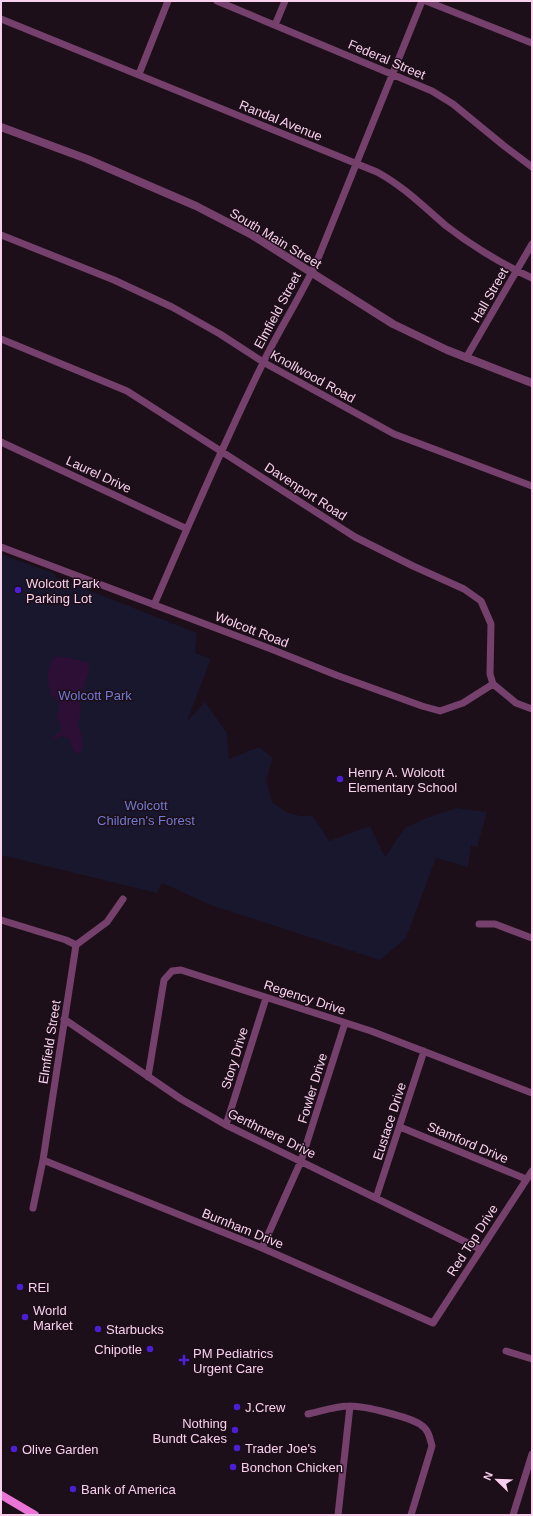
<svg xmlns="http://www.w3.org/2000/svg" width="533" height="1516" font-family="Helvetica,sans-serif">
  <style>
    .green { fill: #18172d }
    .water { fill: #2d0f36 }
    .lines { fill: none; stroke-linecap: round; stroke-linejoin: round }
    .minor { stroke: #76406c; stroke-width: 7 }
    .tertiary { stroke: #76406c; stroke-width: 8 }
    .secondary { stroke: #eb75d7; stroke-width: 8 }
    .poi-dot { fill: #4c1fd7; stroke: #1d0f19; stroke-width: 1.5 }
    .labels { text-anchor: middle; stroke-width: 3; stroke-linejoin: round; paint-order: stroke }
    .street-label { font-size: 13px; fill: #f9d1ee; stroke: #1d0f19 }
    .poi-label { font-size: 13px; fill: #f9d1ee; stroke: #1d0f19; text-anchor: start }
    .park-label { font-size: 13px; fill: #707ad0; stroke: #1d0f19 }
  </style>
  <rect width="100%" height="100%" fill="#1d0f19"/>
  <path class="green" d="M1,554L55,574V577L197,633L195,653L211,659L187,721L205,702L227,733L229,759L259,747L273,758L266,780L272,802L286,812L300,816H313L329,841L370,826L385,857L405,828L424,819L456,808L487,812L477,847L471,845L468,867L436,858L406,938L380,960L211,905L162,883L157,893L1,855Z"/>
  <path class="water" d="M56,656L70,658L88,663L90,670L86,679L80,703L81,710L78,724L82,737L83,747L80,754L74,751L68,738L62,736L53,740V737L61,731L60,722L57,720L60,702L51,695C48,681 45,668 56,656Z"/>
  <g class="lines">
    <path class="minor" d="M217,1L432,91L453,104L503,145L532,167
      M426,1L532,43
      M1,19L377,172C403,186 423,206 445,225C472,246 502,264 532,278
      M275,25L285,1
      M139,74L168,1
      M1,235L114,280L172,307L220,334L263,362L394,434L532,486
      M1,339L127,391L355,537L413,566L464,589L481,601L491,624L490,674L493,684L516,703L532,709
      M466,358L532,244
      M1,442L187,529
      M1,547L271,649L336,675L422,706L440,711L463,703L493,684
      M154,605C189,524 224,442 263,363C280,328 301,296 317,261L422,1
      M1,920L66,940L76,945
      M479,924H495L532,938
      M64,1019L181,1099L226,1125L480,1249
      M148,1077L164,980L172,971L181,970L371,1031L532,1093
      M226,1125L266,998
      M400,1127L526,1179
      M43,1160L262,1248L433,1323L532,1171
      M376,1198L424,1051
      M33,1208L43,1160L76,945L107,922L123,899
      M262,1248L301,1161L345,1023
      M506,1351L532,1359
      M308,1414C322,1411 336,1406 350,1406C365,1406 410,1417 421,1425C429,1430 430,1439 432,1446L411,1515
      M338,1515L350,1406
      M513,1515L532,1454"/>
    <path class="tertiary" d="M1,127L87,159L196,206L252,235L393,324L447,350L532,383"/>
    <path class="secondary" d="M1,1495L35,1515"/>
  </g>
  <g class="poi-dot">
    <circle cx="18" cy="590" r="4"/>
    <circle cx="340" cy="779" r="4"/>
    <circle cx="20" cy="1287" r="4"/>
    <circle cx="25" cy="1317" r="4"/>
    <circle cx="98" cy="1329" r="4"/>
    <circle cx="150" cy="1349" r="4"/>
    <path d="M182 1354h4v4h4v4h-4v4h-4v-4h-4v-4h4z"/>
    <circle cx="237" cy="1407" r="4"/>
    <circle cx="235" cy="1430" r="4"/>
    <circle cx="237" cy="1448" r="4"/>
    <circle cx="14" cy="1449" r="4"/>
    <circle cx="233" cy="1467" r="4"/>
    <circle cx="73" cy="1489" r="4"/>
  </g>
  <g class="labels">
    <g class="street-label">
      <text transform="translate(387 59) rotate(23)" y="5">Federal Street</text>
      <text transform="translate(281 120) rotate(22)" y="5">Randal Avenue</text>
      <text transform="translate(276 238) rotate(31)" y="5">South Main Street</text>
      <text transform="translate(489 295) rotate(-60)" y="5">Hall Street</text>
      <text transform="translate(277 310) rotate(-62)" y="5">Elmfield Street</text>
      <text transform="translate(313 376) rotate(29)" y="5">Knollwood Road</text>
      <text transform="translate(99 474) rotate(25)" y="5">Laurel Drive</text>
      <text transform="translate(306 491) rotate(33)" y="5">Davenport Road</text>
      <text transform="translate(252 629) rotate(21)" y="5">Wolcott Road</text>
      <text transform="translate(305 997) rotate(18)" y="5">Regency Drive</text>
      <text transform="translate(49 1042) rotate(-81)" y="5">Elmfield Street</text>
      <text transform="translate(234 1058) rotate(-73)" y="5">Story Drive</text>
      <text transform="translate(312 1088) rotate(-73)" y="5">Fowler Drive</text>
      <text transform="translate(389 1121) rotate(-72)" y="5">Eustace Drive</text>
      <text transform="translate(272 1133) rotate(26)" y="5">Gerthmere Drive</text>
      <text transform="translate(468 1142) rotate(23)" y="5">Stamford Drive</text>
      <text transform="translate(243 1228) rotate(22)" y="5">Burnham Drive</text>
      <text transform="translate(472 1240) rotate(-57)" y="5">Red Top Drive</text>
    </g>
    <g class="poi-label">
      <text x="26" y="588">Wolcott Park<tspan x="26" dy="15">Parking Lot</tspan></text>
      <text x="348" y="777">Henry A. Wolcott<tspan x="348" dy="15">Elementary School</tspan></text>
      <text x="28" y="1292">REI</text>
      <text x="33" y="1315">World<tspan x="33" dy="15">Market</tspan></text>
      <text x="106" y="1334">Starbucks</text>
      <text x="142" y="1354" text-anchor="end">Chipotle</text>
      <text x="193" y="1358">PM Pediatrics<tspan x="193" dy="15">Urgent Care</tspan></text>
      <text x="245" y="1412">J.Crew</text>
      <text x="227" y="1428" text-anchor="end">Nothing<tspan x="227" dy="15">Bundt Cakes</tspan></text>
      <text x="245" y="1453">Trader Joe's</text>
      <text x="22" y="1454">Olive Garden</text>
      <text x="241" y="1472">Bonchon Chicken</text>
      <text x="81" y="1494">Bank of America</text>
    </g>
    <g class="park-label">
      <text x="95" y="700">Wolcott Park</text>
      <text x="146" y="810">Wolcott<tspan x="146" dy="15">Children's Forest</tspan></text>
    </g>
  </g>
  <rect width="533" height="1516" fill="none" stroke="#f9d1ee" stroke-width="4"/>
  <g transform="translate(497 1480) rotate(293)" stroke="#1d0f19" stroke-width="3" paint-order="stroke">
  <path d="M0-3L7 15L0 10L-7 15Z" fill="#f9d1ee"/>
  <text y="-6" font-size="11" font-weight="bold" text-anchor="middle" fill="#f9d1ee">N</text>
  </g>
</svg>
